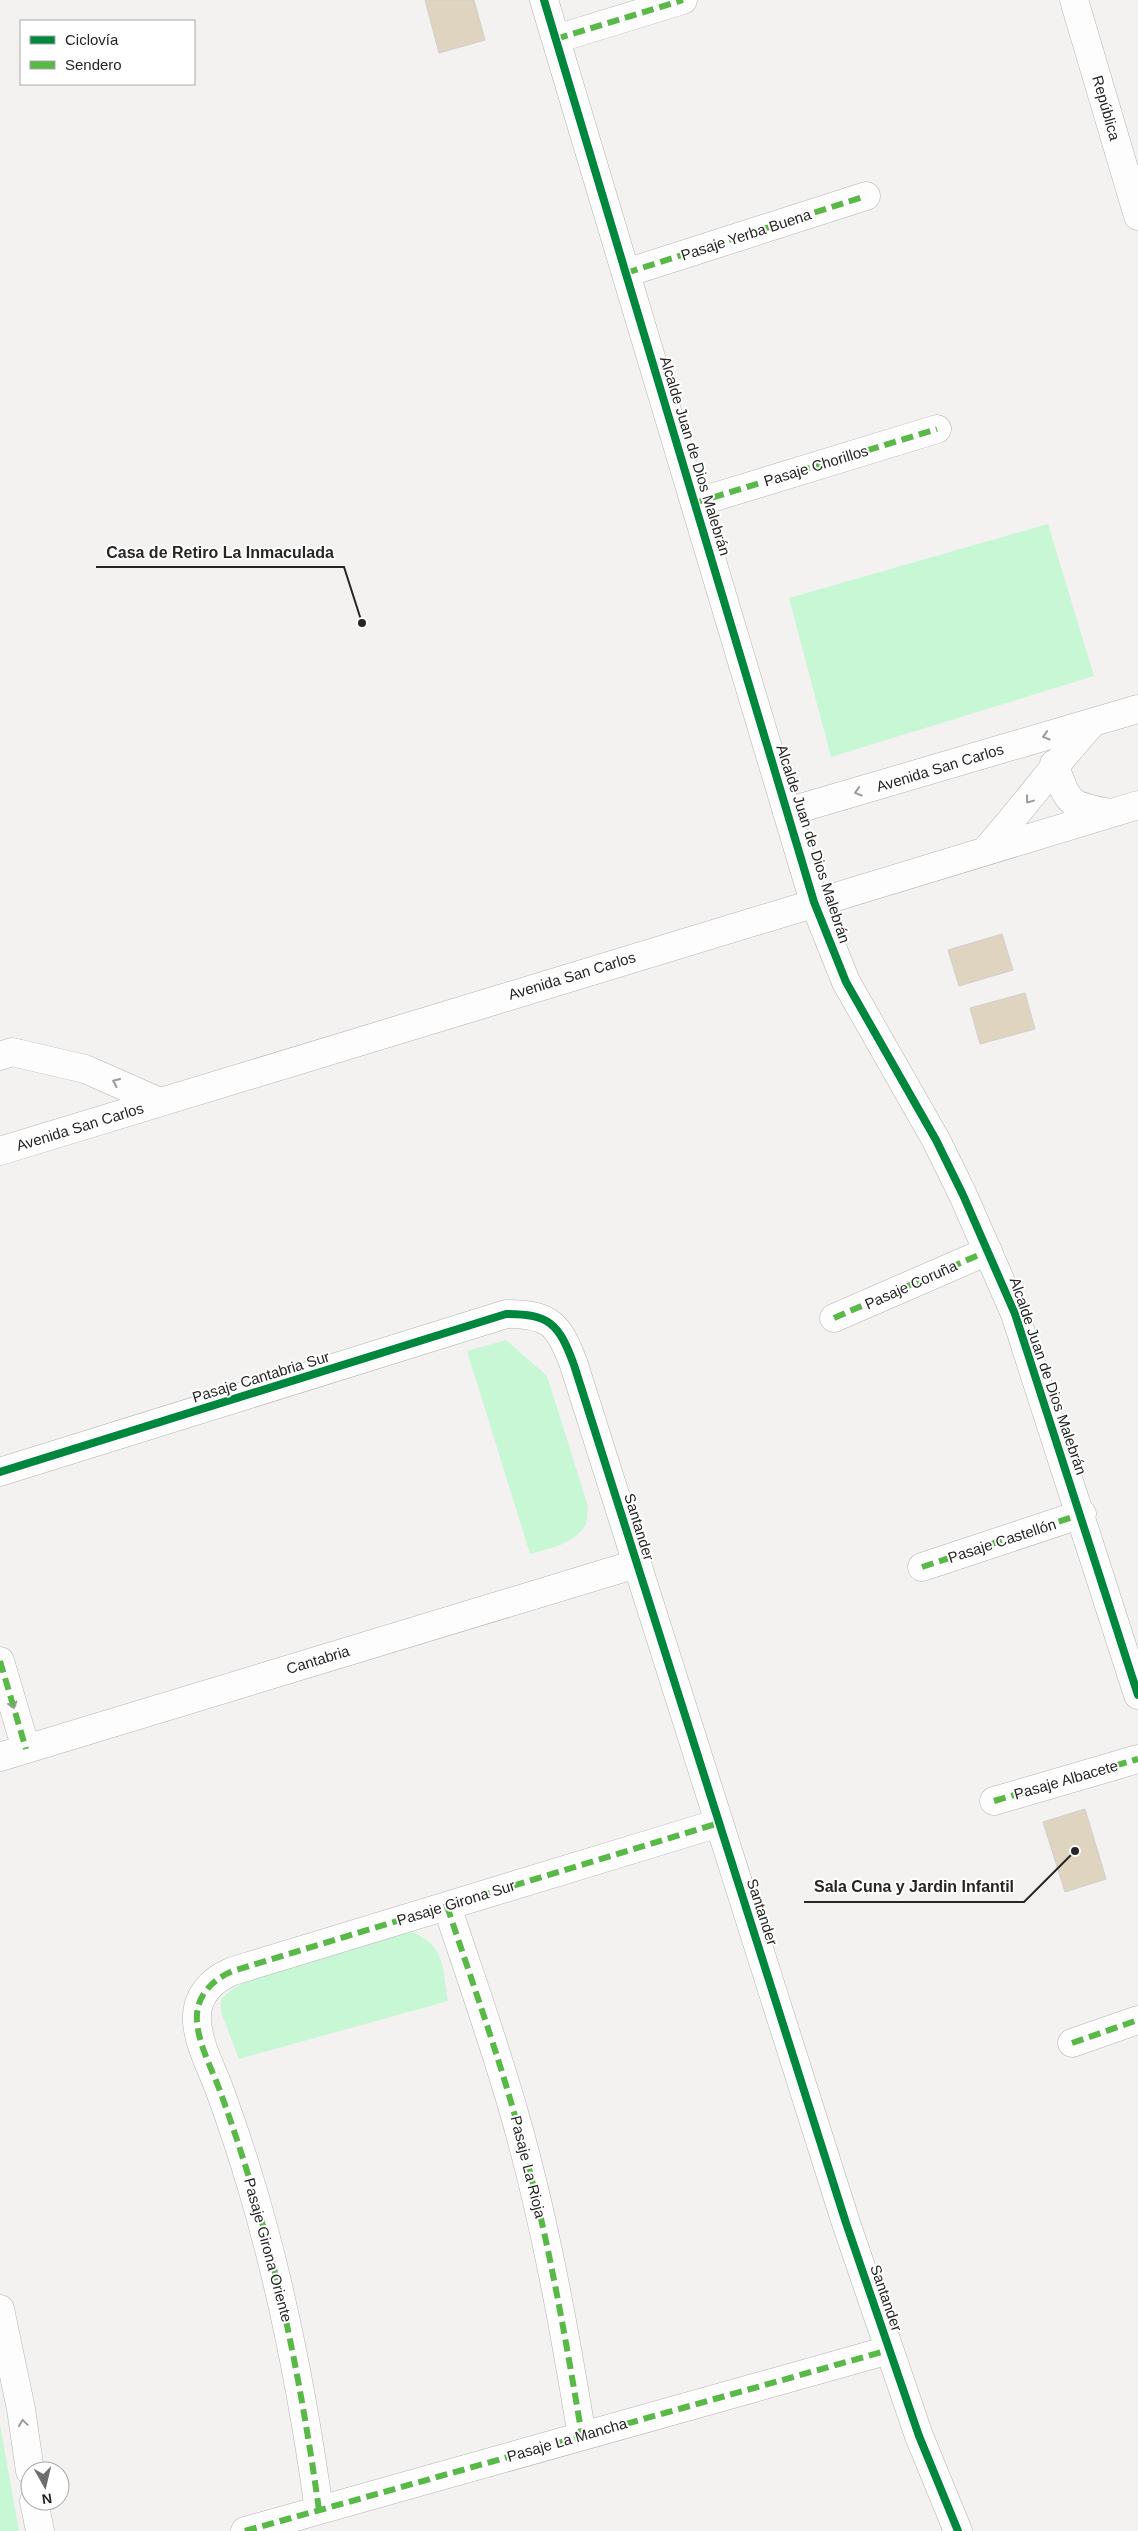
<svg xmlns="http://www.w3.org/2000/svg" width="1138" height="2531" font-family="Helvetica,sans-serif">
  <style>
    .green { fill: #c8f7d6 }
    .building { fill: #ded4c0; stroke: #d0cfce }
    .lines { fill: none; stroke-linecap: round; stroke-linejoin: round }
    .minor-casing { stroke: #b4b3b2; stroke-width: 29 }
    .tertiary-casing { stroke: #b4b3b2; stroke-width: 29 }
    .secondary-casing { stroke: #b4b3b2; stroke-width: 29 }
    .minor { stroke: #fdfdfd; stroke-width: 28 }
    .tertiary { stroke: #fdfdfd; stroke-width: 28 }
    .secondary { stroke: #fdfdfd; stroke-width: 28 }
    .quiet { stroke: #58b947; stroke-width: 6; stroke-dasharray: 12 6; stroke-linecap: butt }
    .cycleway-casing { stroke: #fff; stroke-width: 11 }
    .cycleway { stroke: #00873e; stroke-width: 8 }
    .oneway { stroke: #9d9c9c }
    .labels { text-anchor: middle; stroke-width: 4; stroke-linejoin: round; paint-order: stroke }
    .street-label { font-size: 15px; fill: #272625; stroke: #fff }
    .leader { fill: none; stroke: #272625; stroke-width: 2 }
    .callout-dot { fill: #272625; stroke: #fff; stroke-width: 2 }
    .callout-label { font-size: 16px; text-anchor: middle; font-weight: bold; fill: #272625; stroke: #fff; stroke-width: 4; stroke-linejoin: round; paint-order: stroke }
  </style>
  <rect width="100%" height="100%" fill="#f4f2f0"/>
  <path class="green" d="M1048,524L1094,676L831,757L789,598Z
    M506,1340L547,1376L588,1506C587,1512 588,1521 585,1526C574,1544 548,1549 530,1554L467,1351Z
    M410,1931C446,1945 442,1967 448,2001L239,2059L221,2012V1999L231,1990L247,1981Z
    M0,2424L19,2531H0Z"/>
  <path class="building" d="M425,0H474L485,40L439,53Z
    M1002,934L1013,970L959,986L948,950Z
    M1025,993L1035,1029L980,1044L970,1008Z
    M1085,1809L1106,1879L1065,1892L1043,1822Z"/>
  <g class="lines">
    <defs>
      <path id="minor" d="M1074,0L1138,216
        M556,39L683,0
        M626,273L866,196
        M695,503L937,429
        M834,1318L988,1251
        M0,1472L506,1314C550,1314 559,1324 574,1365L846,2223L919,2436L958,2531
        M922,1567L1082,1514
        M0,1661L26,1749
        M0,1757L636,1564
        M994,1801L1138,1759
        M447,1906C470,1976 495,2045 515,2116C545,2221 564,2328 582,2436
        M1072,2043L1138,2020
        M0,2309L21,2409L30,2471
        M34,2501L40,2531
        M319,2510C304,2402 284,2296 253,2191C243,2157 232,2124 220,2091C212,2069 199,2046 197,2022C195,1997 211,1980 233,1971L719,1823
        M245,2531L889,2350"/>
      <path id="tertiary" d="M544,0L814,902L846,982L936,1140L963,1195L1015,1314L1138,1695"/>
      <path id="secondary" d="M1054,764C1069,804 1067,805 1110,813
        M787,812L1138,709
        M985,851C1022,809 1055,764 1093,722
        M0,1056L12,1052L85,1069L160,1102
        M0,1151L1138,805"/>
    </defs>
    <use href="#minor" class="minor-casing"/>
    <use href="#tertiary" class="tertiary-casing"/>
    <use href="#secondary" class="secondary-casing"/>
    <use href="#minor" class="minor"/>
    <use href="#tertiary" class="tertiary"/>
    <use href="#secondary" class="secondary"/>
    <path class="quiet" d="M556,39L683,0
      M626,273L866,196
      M695,503L937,429
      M834,1318L988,1251
      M922,1567L1082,1514
      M0,1661L26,1749
      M994,1801L1138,1759
      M447,1906C470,1976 495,2045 515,2116C545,2221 564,2328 582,2436
      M1072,2043L1138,2020
      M319,2510C304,2402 284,2296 253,2191C243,2157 232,2124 220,2091C212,2069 199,2046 197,2022C195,1997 211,1980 233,1971L719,1823
      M245,2531L889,2350"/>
    <defs>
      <path id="cycleway" d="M544,0L814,902L846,982L936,1140L963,1195L1015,1314L1138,1695
        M0,1472L506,1314C550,1314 559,1324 574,1365L846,2223L919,2436L958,2531"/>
    </defs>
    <use href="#cycleway" class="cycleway-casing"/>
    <use href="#cycleway" class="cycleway"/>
  </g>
  <defs><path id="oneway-chevron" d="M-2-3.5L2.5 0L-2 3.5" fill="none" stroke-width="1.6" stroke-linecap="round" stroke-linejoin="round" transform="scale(1.25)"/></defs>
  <g class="oneway">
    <use href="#oneway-chevron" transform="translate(1046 736) rotate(163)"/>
    <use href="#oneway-chevron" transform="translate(858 792) rotate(163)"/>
    <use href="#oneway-chevron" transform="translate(1029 800) rotate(127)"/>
    <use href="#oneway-chevron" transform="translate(116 1082) rotate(-156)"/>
    <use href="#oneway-chevron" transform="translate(13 1705) rotate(73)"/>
    <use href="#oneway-chevron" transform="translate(23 2423) rotate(-98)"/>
  </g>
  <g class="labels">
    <g class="street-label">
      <text transform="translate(1106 108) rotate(74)" y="5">República</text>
      <text transform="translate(746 235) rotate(-18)" y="5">Pasaje Yerba Buena</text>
      <text transform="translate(695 456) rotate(73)" y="5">Alcalde Juan de Dios Malebrán</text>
      <text transform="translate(816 466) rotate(-17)" y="5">Pasaje Chorillos</text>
      <text transform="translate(940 768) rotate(-17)" y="5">Avenida San Carlos</text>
      <text transform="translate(813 844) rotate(72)" y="5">Alcalde Juan de Dios Malebrán</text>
      <text transform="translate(572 976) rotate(-17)" y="5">Avenida San Carlos</text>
      <text transform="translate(80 1127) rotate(-17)" y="5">Avenida San Carlos</text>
      <text transform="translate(911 1285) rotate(-24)" y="5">Pasaje Coruña</text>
      <text transform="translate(1048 1376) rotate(71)" y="5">Alcalde Juan de Dios Malebrán</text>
      <text transform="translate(261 1377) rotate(-17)" y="5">Pasaje Cantabria Sur</text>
      <text transform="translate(639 1527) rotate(73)" y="5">Santander</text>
      <text transform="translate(1002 1541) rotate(-18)" y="5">Pasaje Castellón</text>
      <text transform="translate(318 1660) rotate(-17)" y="5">Cantabria</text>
      <text transform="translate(1066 1780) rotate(-16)" y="5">Pasaje Albacete</text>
      <text transform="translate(456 1903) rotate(-17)" y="5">Pasaje Girona Sur</text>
      <text transform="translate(762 1912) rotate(72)" y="5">Santander</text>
      <text transform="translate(528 2167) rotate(76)" y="5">Pasaje La Rioja</text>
      <text transform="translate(268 2250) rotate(75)" y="5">Pasaje Girona Oriente</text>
      <text transform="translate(886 2298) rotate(71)" y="5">Santander</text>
      <text transform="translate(567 2440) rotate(-16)" y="5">Pasaje La Mancha</text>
    </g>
  </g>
  <path class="leader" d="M362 623L344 567H96M1075 1851L1024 1902H804"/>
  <g class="callout-dot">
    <circle cx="362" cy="623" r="5"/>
    <circle cx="1075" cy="1851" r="5"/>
  </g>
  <g class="callout-label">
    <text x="220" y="558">Casa de Retiro La Inmaculada</text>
    <text x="914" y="1892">Sala Cuna y Jardin Infantil</text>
  </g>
  <rect x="20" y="20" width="175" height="65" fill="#ffffff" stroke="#a9a8a8"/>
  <rect x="30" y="36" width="25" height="8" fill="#00873e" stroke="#a9a8a8"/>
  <text x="65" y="45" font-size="15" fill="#272625">Ciclovía</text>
  <rect x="30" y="61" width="25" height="8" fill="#58b947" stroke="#a9a8a8"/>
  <text x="65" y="70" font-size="15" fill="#272625">Sendero</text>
  <g transform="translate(45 2486) rotate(172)"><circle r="24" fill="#ffffff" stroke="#a9a8a8"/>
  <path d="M0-4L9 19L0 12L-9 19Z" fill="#6f6d6c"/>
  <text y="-8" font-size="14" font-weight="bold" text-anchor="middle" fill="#272625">N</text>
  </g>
</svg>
